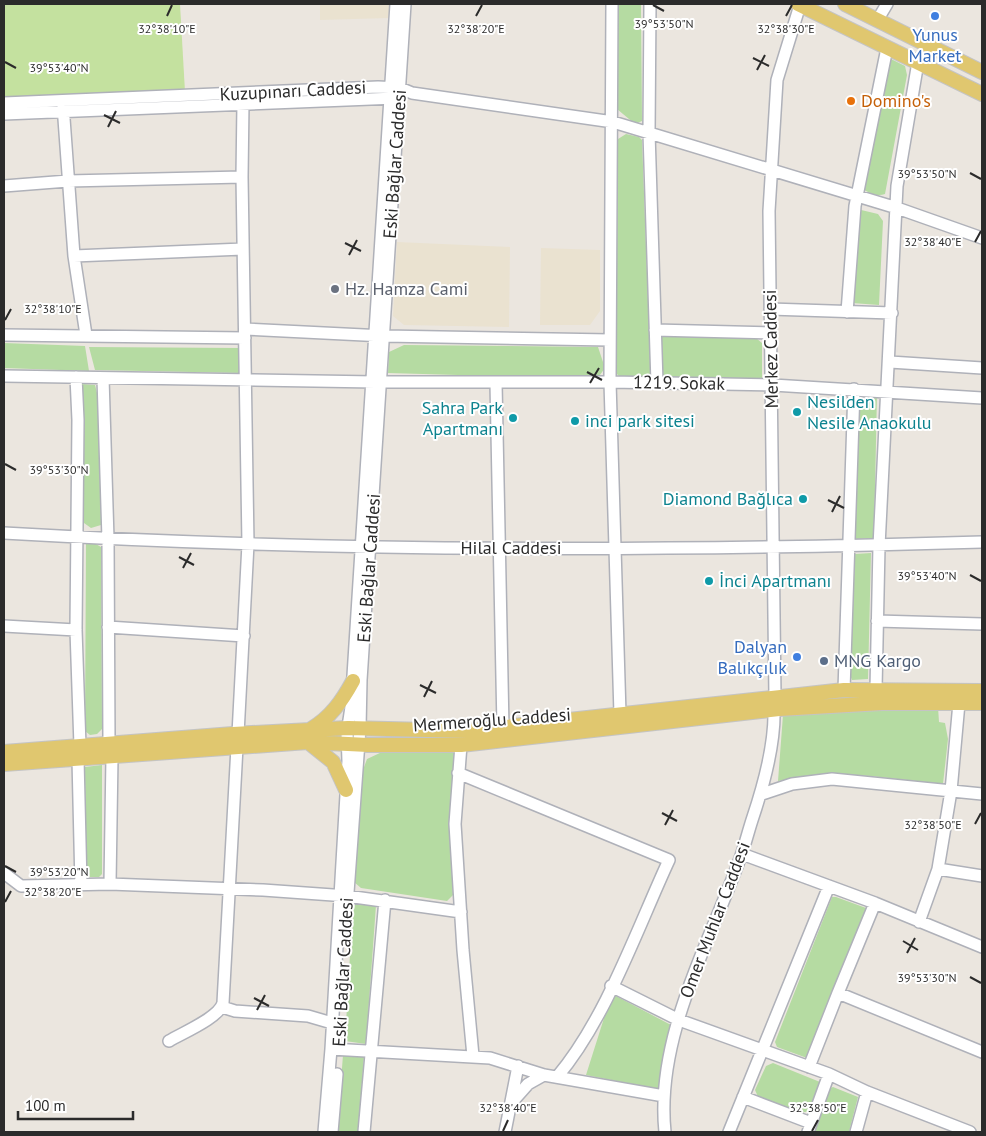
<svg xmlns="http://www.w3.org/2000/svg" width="986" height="1136" font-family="'PT Sans',sans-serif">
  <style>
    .education { fill: #eae2d0 }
    .green { fill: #b5dba2 }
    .pitch { fill: #c4e19f }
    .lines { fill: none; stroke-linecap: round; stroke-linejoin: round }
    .minor-casing { stroke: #afb1b9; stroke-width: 14 }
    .major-casing { stroke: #c4c4c4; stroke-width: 16 }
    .minor { stroke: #fff; stroke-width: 11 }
    .major { stroke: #e0c76f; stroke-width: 14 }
    .ticks { fill: none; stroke: #2b2b2b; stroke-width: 2 }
    .shop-dot { fill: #3f7fe0; stroke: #fff; stroke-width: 2 }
    .food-dot { fill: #e8710a; stroke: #fff; stroke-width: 2 }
    .worship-dot { fill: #6b7280; stroke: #fff; stroke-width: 2 }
    .culture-dot { fill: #0f9aa8; stroke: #fff; stroke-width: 2 }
    .service-dot { fill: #5c6f8a; stroke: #fff; stroke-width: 2 }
    .labels { text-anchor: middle; stroke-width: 4; stroke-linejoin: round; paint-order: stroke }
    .shop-label { font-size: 18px; fill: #366cbe; stroke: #fff }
    .street-label { font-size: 18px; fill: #2b2b2b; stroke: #fff }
    .food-label { font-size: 18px; fill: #c56008; stroke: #fff; text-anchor: start }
    .worship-label { font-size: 18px; fill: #5b616d; stroke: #fff; text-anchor: start }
    .culture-label { font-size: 18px; fill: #0d838f; stroke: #fff; text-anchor: start }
    .service-label { font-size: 18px; fill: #4e5e75; stroke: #fff; text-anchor: start }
    .ticks-label { font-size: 12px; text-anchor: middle; fill: #2b2b2b; stroke: #fff; stroke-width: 4; stroke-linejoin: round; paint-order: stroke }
  </style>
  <rect width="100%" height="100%" fill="#ebe6df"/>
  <path class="education" d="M320,4H390L389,18L320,20Z
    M397,242L510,247L509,327L404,325L393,316Z
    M541,248L600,250V311L590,325H540Z"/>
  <path class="green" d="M617,4H641L642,121L635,124L617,109Z
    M889,58L905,66L907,75L885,194C877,197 869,193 863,189Z
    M626,134L639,137L642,140L651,379H622L616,373L618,139Z
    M857,209L878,214L883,221L879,305L852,303Z
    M662,335L756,338L762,343V378L758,382L662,379Z
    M4,343L85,346L89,371L4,368Z
    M404,345L598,347L605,368L597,379L388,373L389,352Z
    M89,347L240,348V373L95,370Z
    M81,384L95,385L100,405L101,525L91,528L84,523Z
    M877,393L874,538L854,539L857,403L859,395Z
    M86,542L94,543L101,547L102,729L97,734L90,735L85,731Z
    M871,553L868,679L852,680L850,675L855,554Z
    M938,707L939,722L945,723L948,739L943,784L871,776L828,774L778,781L783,715Z
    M454,751L449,826L453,895L447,901L361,888L354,882L360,778L367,759L382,752Z
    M102,765V874L99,877H90L86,873L85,767Z
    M832,897H836L866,908L867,911L807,1058L777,1047L775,1042Z
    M353,903L376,905L366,1044L345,1041Z
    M611,996H616L671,1025L661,1090L586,1075Z
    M343,1055L364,1057L358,1132H337Z
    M773,1063L820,1082L811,1111L799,1113L759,1099L755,1090L766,1066Z
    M833,1087L858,1097L849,1132H814L828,1089Z"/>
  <path class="pitch" d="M4,4H180L185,92L4,99Z"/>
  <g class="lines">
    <defs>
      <path id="minor" d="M612,4L610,382L620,714
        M650,4L649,133L657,383
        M878,19L887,4
        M4,103L378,87L400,88L412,93L613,122L897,208L982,238
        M63,105L74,256L86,335
        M4,114L396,98
        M4,186L68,181L242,177
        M74,256L243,249
        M770,309L892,313
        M847,312L855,206L887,48
        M245,329L384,336L610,340
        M655,330L771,333
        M4,335L245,338
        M890,362L982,368
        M4,376L375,382H610L773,385L982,398
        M76,377L78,420L76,630L80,746
        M103,378L108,539L109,743
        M496,383L503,728
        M4,533C329,552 656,552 982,542
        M877,621L982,624
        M4,626L76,630
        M108,627L244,636
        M876,689L879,546L897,186L918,62
        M844,690L854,389
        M775,697L769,211L777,80L800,5
        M238,734L248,544L242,177L243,103
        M461,745L455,824L463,950L473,1056
        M78,759L81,885
        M458,773L669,860C637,929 606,1019 557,1077
        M762,794L792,784L832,779L982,794
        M742,854L875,903L982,947
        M938,869L982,876
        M4,873L21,886L110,884L263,890L347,896L461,912
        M110,884L112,757
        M347,906L360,728L361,680L405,4
        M919,922L938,869L951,791L959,703
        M611,986L679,1020L829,1074L867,1092L970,1132
        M838,993L875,903
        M222,1007L235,1011L308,1016L332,1023
        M169,1041C182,1033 219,1018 223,1003L237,747
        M331,1049L490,1058L544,1075L664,1096
        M809,1067L838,993L982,1052
        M743,1097L811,1123
        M512,1102L528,1084L544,1075
        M324,1132L331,1049L348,761L347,733L351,707L396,4
        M332,1132L337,1074
        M364,1132L385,900
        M505,1132L518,1066
        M665,1132C655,1036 711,941 742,853C746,841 749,829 753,817C764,784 775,745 774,710
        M729,1132L829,886
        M808,1132L829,1074
        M856,1132L867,1092"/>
      <path id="major" d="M798,4L982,94
        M845,4L982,72
        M311,729C331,717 342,701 353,681
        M308,742L333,762L346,790
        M4,752L233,734L348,728L468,731L844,690L982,691
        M4,764L308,742L368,745H461L779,709L882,703H982"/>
    </defs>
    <use href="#minor" class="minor-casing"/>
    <use href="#major" class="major-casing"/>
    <use href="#minor" class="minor"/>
    <use href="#major" class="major"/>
  </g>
  <path class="ticks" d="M653,5L664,11M167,16L172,5M476,16L482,5M786,16L792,5M753,58L769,66M5,62L16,68M757,70L765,55M104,115L120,123M108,127L116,111M970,173L981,179M975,242L981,231M345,243L361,251M349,255L357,240M5,320L11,309M587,372L602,380M590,383L599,368M5,464L16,470M828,500L844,508M832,512L840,496M179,557L194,565M183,568L191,553M970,575L981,581M420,685L436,693M424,697L432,681M662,813L677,821M975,824L981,813M665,825L673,810M5,866L16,872M5,902L11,891M903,941L918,950M907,953L915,938M970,977L981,983M254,998L269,1006M257,1010L265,995M503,1131L508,1120M812,1131L818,1120"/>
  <g class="shop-dot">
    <circle cx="935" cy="16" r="5"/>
    <circle cx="797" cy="657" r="5"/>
  </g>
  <circle class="food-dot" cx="851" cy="101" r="5"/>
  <circle class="worship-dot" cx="335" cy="289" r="5"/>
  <g class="culture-dot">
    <circle cx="797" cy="412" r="5"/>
    <circle cx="513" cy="418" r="5"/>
    <circle cx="575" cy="421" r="5"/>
    <circle cx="803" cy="499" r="5"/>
    <circle cx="709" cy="581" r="5"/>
  </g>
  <circle class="service-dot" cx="824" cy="661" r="5"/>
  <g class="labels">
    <g class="shop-label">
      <text x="935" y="41">Yunus<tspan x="935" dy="21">Market</tspan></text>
      <text x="787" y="653" text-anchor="end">Dalyan<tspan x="787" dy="21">Balıkçılık</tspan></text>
    </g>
    <g class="street-label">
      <text transform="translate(293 91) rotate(-3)" y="6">Kuzupınarı Caddesi</text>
      <text transform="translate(395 164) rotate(-86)" y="6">Eski Bağlar Caddesi</text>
      <text transform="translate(771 349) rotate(-91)" y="6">Merkez Caddesi</text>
      <text transform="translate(679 383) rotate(1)" y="6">1219. Sokak</text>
      <text x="511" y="554">Hilal Caddesi</text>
      <text transform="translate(369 568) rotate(-86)" y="6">Eski Bağlar Caddesi</text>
      <text transform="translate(492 720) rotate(-4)" y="6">Mermeroğlu Caddesi</text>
      <text transform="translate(715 920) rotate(-69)" y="6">Omer Muhlar Caddesi</text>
      <text transform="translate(343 972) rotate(-87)" y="6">Eski Bağlar Caddesi</text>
    </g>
    <g class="food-label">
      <text x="861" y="107">Domino's</text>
    </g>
    <g class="worship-label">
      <text x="345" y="295">Hz. Hamza Cami</text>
    </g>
    <g class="culture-label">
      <text x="807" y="408">Nesilden<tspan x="807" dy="21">Nesile Anaokulu</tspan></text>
      <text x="503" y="414" text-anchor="end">Sahra Park<tspan x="503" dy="21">Apartmanı</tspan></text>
      <text x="585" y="427">inci park sitesi</text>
      <text x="793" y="505" text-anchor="end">Diamond Bağlıca</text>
      <text x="719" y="587">İnci Apartmanı</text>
    </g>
    <g class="service-label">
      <text x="834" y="667">MNG Kargo</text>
    </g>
  </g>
  <g class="ticks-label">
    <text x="664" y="28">39°53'50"N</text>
    <text x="167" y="33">32°38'10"E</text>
    <text x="476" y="33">32°38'20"E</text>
    <text x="786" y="33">32°38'30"E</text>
    <text x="59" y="72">39°53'40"N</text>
    <text x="927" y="178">39°53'50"N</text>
    <text x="933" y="246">32°38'40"E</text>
    <text x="53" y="313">32°38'10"E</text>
    <text x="59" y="474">39°53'30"N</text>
    <text x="927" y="580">39°53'40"N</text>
    <text x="933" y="829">32°38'50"E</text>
    <text x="59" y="876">39°53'20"N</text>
    <text x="53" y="896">32°38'20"E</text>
    <text x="927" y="982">39°53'30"N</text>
    <text x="508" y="1112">32°38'40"E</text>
    <text x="818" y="1112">32°38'50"E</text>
  </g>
  <rect width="986" height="1136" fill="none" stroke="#2b2b2b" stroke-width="10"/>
  <path d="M18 1111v8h115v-8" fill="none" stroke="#2b2b2b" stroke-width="2.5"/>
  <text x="25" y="1111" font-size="15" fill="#2b2b2b" stroke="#ffffff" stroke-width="4" paint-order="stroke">100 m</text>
</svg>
